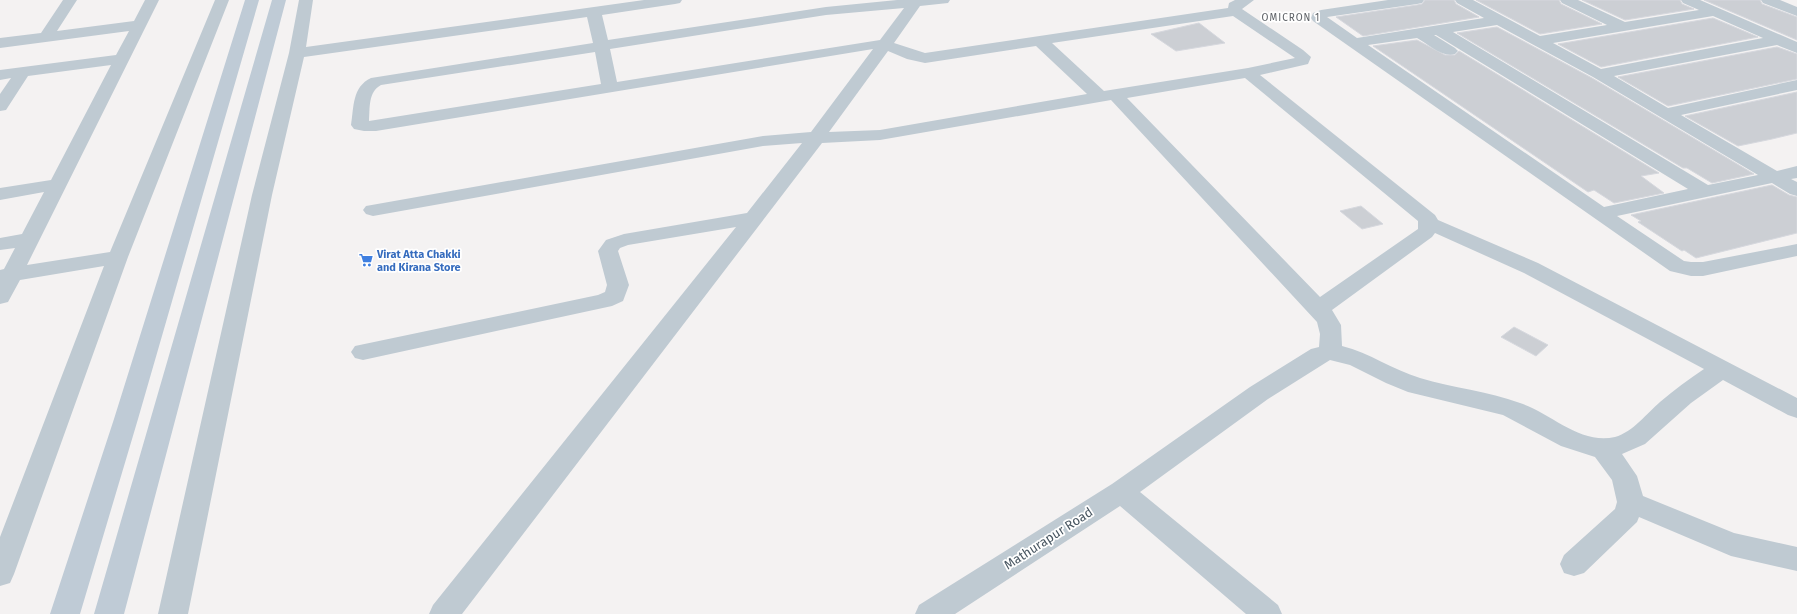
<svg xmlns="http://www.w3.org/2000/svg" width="1797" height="614" font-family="'Fira Sans',sans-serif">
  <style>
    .building { fill: #cccfd4; stroke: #d6d8de }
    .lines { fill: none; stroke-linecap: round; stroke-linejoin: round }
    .street { fill: #bfcad2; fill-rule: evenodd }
    .secondary { fill: #bfcbd6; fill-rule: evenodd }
    .labels { text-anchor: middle; stroke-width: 3.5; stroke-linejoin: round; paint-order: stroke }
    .far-neighbourhood-label { font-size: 10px; letter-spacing: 1px; fill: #5e6267; stroke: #fff }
    .shop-label { font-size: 11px; font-weight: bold; fill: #366cbe; stroke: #fff; text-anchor: start }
    .near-street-label { font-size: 13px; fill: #485661; stroke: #fff }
  </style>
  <rect width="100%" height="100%" fill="#f4f2f2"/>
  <path class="building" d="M1425,0H1454L1456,4L1479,17L1363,36L1336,17L1417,5L1422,4Z
    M1476,0H1559L1561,4L1602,24L1540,34Z
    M1582,0H1680L1682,4L1694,9L1625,20Z
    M1704,0H1760L1762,4L1797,17V40Z
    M1713,18L1758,37L1601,67L1558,44Z
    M1199,23L1225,43L1176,51L1151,34Z
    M1497,27L1592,78L1754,174L1712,183L1687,168H1683L1457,33Z
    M1417,40L1445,55H1455L1459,51L1659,173L1641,176L1664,193L1614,203L1594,190L1588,192L1373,46Z
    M1777,47L1797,54V79L1668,106L1618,77Z
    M1797,92V133L1772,139L1738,146L1685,116Z
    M1772,185L1789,195L1797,197V233L1696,258L1684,250L1682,251L1638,222L1641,221L1631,215Z
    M1361,206L1383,224L1362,229L1340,211Z
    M1514,327L1548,345L1536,356L1501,337Z"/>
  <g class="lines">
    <path class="street" d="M63,0H77L57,31L134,21L145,0H159L27,265L110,252L215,0H229L128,257L14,574L10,583L0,586V537L104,266L20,280L8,302L0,304V270L4,269L15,248L0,250V238L22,234L44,192L0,200V188L51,180L111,65L28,76L6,110L0,111V94L11,78L0,80V70L116,55L129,31L0,48V38L41,33Z
      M299,0H313L306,47L644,0H682L680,3L675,4L602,15L608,40L826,7L897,0H950L948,3L920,6L894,43L925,53L1228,8L1229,3L1235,0H1254L1242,9L1303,50L1311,57L1308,64L1260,75L1435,215L1438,220L1538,263L1797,398V418L1788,415L1723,380L1691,403L1645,444L1622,454L1637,476L1643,496L1734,533L1797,547V571L1731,556L1639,517L1637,522L1584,573L1574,576L1564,573L1560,564L1564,555L1615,509L1617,502L1612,480L1595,457L1561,446L1503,415L1408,392L1386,383L1350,365L1330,360L1268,399L1140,492L1278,605L1282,614H1246L1120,506L955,614H915L919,605L1112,484L1250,387L1311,349L1319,347L1320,334L1317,322L1111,100L880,140L822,143L462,614H429L433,605L736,227L628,245L620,248L618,251L629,285L623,301L612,306L363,360L355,358L351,352L355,346L598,295L605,292L607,285L598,251L606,240L624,234L747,213L802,143L763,146L373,216L366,214L363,210L366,206L763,136L811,132L873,49L376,131H364L354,129L351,125C354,107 352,87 371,78L593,43L587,17L304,57L272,195L188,614H158L252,195L289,53ZM904,8L880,40L617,82L610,49L826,15ZM1233,16L1295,58L1248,68L1104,91L1052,43ZM1036,46L1087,94L880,130L829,132L888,51L907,59L925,63ZM595,52L601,84L369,121C370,108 368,92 381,85ZM1245,78L1418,221V229L1320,297L1127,98ZM1435,233L1524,273L1704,369C1689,379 1674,390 1660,402C1647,413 1633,432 1615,437C1580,445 1551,413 1520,403C1488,391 1453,388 1420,378C1393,370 1370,353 1342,346L1341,325L1332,310L1432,237Z
      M1388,0H1424L1422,3L1417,4L1327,17L1357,38L1484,18L1457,3L1455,0H1473L1540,36L1607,25L1562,3L1560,0H1578L1625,22L1699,10L1683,3L1681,0H1700L1797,42V53L1777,45L1614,76L1668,108L1797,80V90L1681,115L1777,171L1797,166V178L1791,179L1797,182V196L1790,194L1772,183L1617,216L1684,261L1691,262H1703L1797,244V256L1703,276H1691L1670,271L1313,21L1311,18L1313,13L1321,10ZM1713,16L1763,38L1601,69L1553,43ZM1497,25L1593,77L1758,175L1708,185L1453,32ZM1434,35H1436L1688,189L1604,207L1368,45L1417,38C1428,44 1442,58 1455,54L1458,51L1455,48Z
      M1761,0H1780L1797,7V16L1763,3Z"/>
    <path class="secondary" d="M245,0H259L138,419L80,614H50L114,419Z
      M272,0H286L124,614H94Z"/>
  </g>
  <defs>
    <symbol id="supermarket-bare" viewBox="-9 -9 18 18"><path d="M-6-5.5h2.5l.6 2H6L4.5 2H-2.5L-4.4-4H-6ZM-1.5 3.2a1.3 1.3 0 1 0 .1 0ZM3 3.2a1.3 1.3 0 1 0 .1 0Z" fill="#3f7fe0" stroke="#fff" stroke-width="2.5" paint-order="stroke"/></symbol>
  </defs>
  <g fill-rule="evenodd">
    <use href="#supermarket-bare" x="356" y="250" width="20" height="20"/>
  </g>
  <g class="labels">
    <g class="far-neighbourhood-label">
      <text x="1291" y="21">OMICRON 1</text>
    </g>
    <g class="shop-label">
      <text x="377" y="258">Virat Atta Chakki<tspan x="377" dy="13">and Kirana Store</tspan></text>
    </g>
    <g class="near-street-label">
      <text transform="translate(1048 538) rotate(-33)" y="5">Mathurapur Road</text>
    </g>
  </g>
</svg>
